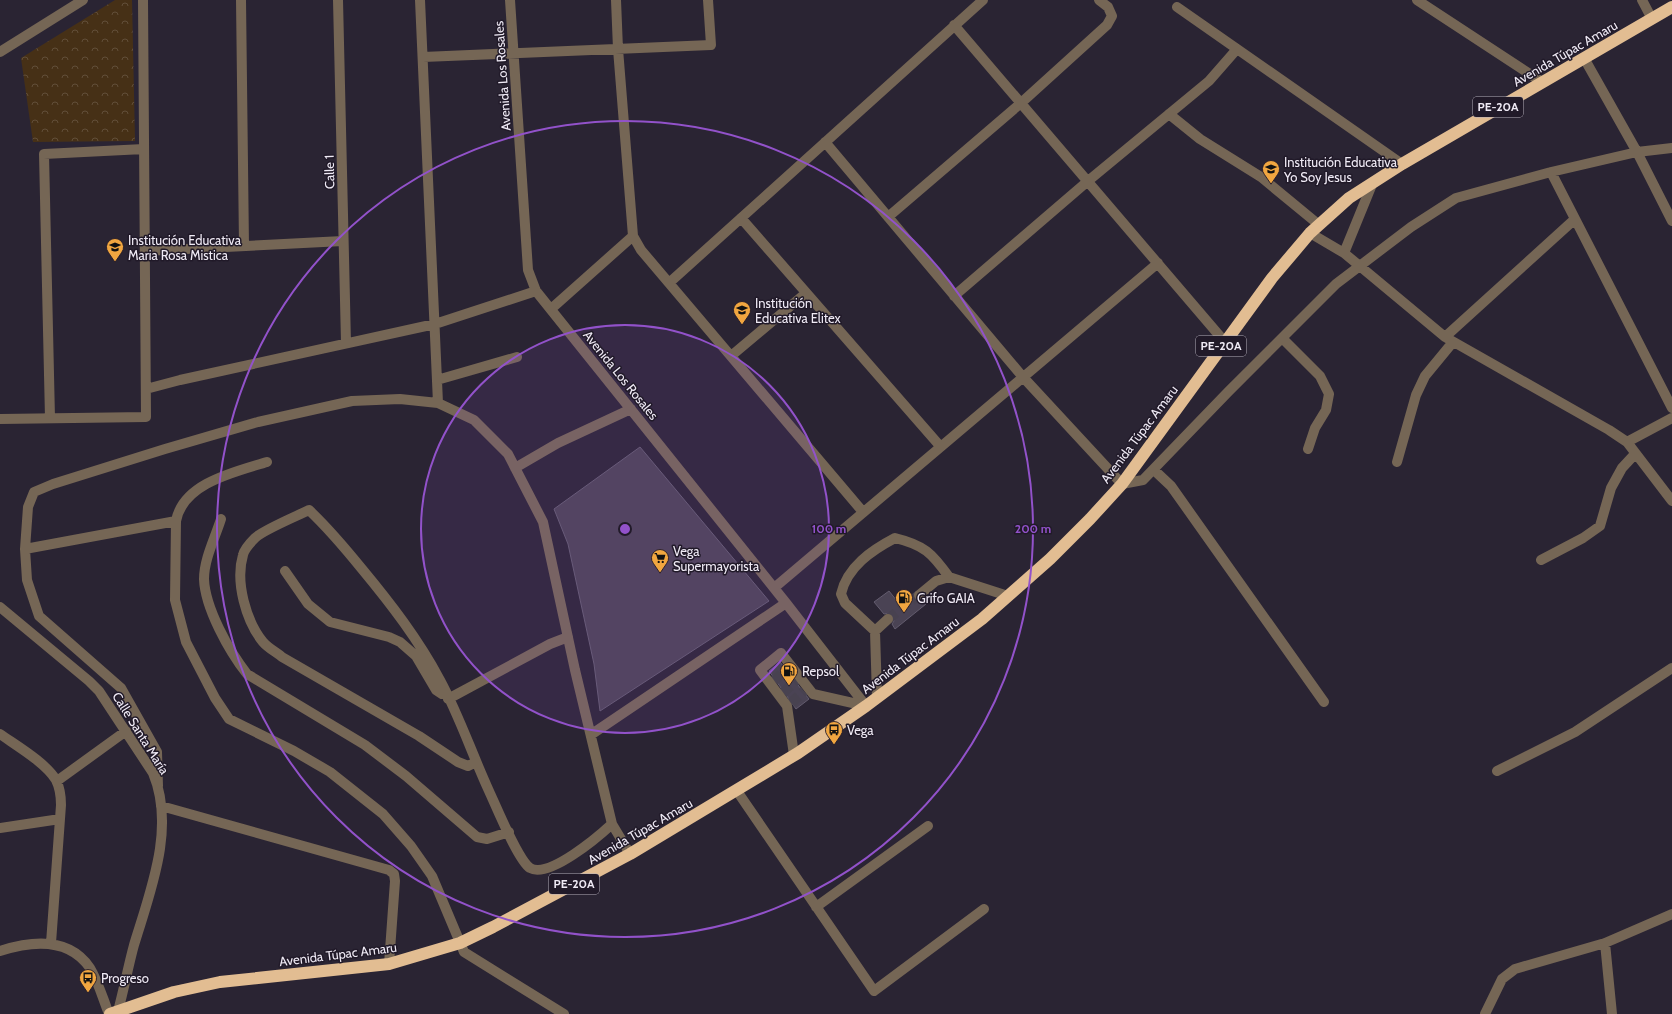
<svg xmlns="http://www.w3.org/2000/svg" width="1672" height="1014" font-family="Cabin,sans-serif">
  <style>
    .park { fill: url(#park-crowns) }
    .building { fill: #4a4354; stroke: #635c6e }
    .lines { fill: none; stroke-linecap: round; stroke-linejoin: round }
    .minor-tunnel { stroke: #484250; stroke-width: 10; stroke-dasharray: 10 5; stroke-linecap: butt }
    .minor { stroke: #756655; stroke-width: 10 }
    .highway { stroke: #e2bd92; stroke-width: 12 }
    .ring { fill: none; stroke: #9252ca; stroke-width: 2 }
    .labels { text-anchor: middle; stroke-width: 3; stroke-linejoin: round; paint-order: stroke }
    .shield { fill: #211a29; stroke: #b1acb8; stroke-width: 1 }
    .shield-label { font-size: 12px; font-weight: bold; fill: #efeaf5 }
    .street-label { font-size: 13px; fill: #efeaf5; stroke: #211a29 }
    .poi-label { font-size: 13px; fill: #efeaf5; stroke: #211a29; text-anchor: start }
    .centre { fill: #9252ca; stroke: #211a29; stroke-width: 2 }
    .ring-label { font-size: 12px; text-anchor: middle; font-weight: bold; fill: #9252ca; stroke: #211a29; stroke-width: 3; stroke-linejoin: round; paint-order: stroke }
  </style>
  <defs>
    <pattern id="park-crowns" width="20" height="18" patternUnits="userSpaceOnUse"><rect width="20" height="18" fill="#463016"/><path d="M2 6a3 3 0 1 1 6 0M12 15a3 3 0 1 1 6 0" fill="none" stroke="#614e38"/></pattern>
  </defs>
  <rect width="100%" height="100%" fill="#2a2433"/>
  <path class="park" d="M115,0H132L135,141L33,142L21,58Z"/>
  <path class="building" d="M640,447L769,601L600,711L594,664L568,544L554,509Z
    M889,591L901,606L913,597L917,601L923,600L926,604L895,629L892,624L894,621L893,615L890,613L884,614L874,602Z
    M780,662L809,699L796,709L769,671Z"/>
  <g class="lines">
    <path class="minor-tunnel" d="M888,619L919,595
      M774,681L787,668
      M783,693L796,680
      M791,703L804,691"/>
    <path class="minor" d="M241,0L244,246
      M338,0L346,343
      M420,0L438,403
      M510,0L528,270L536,291L786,603L866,706
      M616,0L618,49L633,236L641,250L863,512
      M1417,0L1542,82
      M1642,0L1652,19
      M1177,7L1402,164
      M954,25L1224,341
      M0,52L83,0
      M423,57L711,45L708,0
      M1584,58L1637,152L1672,221
      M1169,114L1200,139L1261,177L1318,224
      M825,142L1022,376L1122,484L1143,480L1228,392L1336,284L1411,227L1456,198L1551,172L1637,152L1672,148
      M1551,172L1672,408
      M1373,182L1344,253L1445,337L1609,430L1627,442L1672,501
      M888,217L1021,103L1107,25L1112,16L1108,7L1099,0
      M741,218L940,446
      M1310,233L1344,253
      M145,251L343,241
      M669,283L983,0
      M954,296L1088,181L1209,81L1237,49
      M551,309L633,236
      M1445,337L1575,219
      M1283,339L1320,376L1329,394L1326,410L1315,428L1308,449
      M731,356L806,293
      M437,380L517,357
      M146,389L180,380L435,324L536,291
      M50,418L44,154L144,149
      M0,419L146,417L143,0
      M1627,442L1672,418
      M267,462C235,472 183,483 176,521L175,600L186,642L215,698L229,719L294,751L330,772L383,814L411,846L432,876L464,952L564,1014
      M1397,462L1416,395L1425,376L1453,342
      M515,468L558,443L631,409
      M1154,470L1171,486L1324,702
      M221,519C215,538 204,559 204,579C205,608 229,651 247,674L365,745L406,776L477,837L487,839L509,832
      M25,549L176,521
      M1541,560L1583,538L1600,526L1611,488L1622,468L1635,454
      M285,571L308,604L330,622L389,637L400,642L416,656L436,690L442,694L445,693
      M774,588L1158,263
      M919,595L936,581L949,577L1008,596
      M0,607L89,681L99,691L153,773C176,828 150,892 134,945C128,967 124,989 118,1011
      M875,631L845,603L841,594C847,567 872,550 895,538C924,545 932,553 949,577
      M877,697L875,631L888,619
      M448,699L550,644L568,637
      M0,734C17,746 46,763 56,780C60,788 61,796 61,805L51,943
      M592,734L786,603
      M794,755L787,706L760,670L781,653L813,694L866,706
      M476,762L468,766L458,762L419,736L282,657C276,652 268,648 263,642C246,621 235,582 243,555C244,550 251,542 255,538C263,530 297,516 309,510C328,528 345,548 362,569C391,604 418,639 440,680C459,715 472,754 489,791C496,806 518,860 530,868C549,879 599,836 612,824
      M1497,771L1575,732L1672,668
      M57,781L126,731
      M158,786L157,752L121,688L39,616L27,580L25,549L28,507L34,492L53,484L165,449L258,422L352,401L400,399L438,403L474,420L508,454L543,522L575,670L612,824L630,854
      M737,791L874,991L984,909
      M161,806L389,870L394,874L395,881L389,964
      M0,828L60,819
      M816,907L928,826
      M1605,943L1612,1014
      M0,951C31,941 69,937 90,968C98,981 103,999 109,1014
      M1485,1014L1502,979L1515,969L1605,943L1672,914"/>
    <path class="highway" d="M110,1014L174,992L220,982L389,964L460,943L493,927L630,854L798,753L866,706L982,619L1050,559L1090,519L1122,484L1272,278L1310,233L1349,198L1402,164L1672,7"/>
  </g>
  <circle cx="625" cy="529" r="204" fill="#9252ca" fill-opacity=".12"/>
  <g class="ring">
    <circle cx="625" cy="529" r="204"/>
    <circle cx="625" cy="529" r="408"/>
  </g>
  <defs>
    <symbol id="school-pin" viewBox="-11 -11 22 30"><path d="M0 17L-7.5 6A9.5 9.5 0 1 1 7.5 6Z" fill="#f1a640" stroke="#211a29"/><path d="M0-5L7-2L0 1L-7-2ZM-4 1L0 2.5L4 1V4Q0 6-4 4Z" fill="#111"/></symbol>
    <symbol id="supermarket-pin" viewBox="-11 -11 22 30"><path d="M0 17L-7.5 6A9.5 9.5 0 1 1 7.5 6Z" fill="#f1a640" stroke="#211a29"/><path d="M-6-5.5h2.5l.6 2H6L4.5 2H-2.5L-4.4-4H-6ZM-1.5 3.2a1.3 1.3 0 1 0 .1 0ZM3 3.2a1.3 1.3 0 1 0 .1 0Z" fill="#111"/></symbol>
    <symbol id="fuel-pin" viewBox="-11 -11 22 30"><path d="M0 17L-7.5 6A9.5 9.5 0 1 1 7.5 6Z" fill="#f1a640" stroke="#211a29"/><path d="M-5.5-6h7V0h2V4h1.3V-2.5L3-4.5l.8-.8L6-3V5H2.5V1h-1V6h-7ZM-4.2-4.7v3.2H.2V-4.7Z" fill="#111"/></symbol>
    <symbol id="bus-pin" viewBox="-11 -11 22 30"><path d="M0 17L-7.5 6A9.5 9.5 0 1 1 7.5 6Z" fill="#f1a640" stroke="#211a29"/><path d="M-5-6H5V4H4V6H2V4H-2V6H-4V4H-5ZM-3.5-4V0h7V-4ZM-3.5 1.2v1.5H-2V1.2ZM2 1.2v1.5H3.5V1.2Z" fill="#111"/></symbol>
  </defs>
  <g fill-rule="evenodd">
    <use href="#school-pin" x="1261" y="159" width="20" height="27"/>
    <use href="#school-pin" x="105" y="237" width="20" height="27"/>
    <use href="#school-pin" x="732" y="300" width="20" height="27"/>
    <use href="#supermarket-pin" x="650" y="548" width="20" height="27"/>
    <use href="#fuel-pin" x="894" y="588" width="20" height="27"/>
    <use href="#fuel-pin" x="779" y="661" width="20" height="27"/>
    <use href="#bus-pin" x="824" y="720" width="20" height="27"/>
    <use href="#bus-pin" x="78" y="968" width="20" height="27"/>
  </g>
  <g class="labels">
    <g class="shield">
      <rect x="1473" y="97" width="50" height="20" rx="3"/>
      <rect x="1196" y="336" width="50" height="20" rx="3"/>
      <rect x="549" y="874" width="50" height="20" rx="3"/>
    </g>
    <g class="shield-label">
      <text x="1498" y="111">PE-20A</text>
      <text x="1221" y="350">PE-20A</text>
      <text x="574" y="888">PE-20A</text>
    </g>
    <g class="street-label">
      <text transform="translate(1565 53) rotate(-30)" y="5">Avenida Túpac Amaru</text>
      <text transform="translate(502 76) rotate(-94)" y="5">Avenida Los Rosales</text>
      <text transform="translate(329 172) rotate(-91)" y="5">Calle 1</text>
      <text transform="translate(621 375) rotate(51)" y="5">Avenida Los Rosales</text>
      <text transform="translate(1139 434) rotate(-53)" y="5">Avenida Túpac Amaru</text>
      <text transform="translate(910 655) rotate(-37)" y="5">Avenida Túpac Amaru</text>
      <text transform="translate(141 733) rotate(58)" y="5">Calle Santa María</text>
      <text transform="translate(640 831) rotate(-30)" y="5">Avenida Túpac Amaru</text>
      <text transform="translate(338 954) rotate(-7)" y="5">Avenida Túpac Amaru</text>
    </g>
    <g class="poi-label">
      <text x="1284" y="167">Institución Educativa<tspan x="1284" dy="15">Yo Soy Jesus</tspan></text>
      <text x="128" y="245">Institución Educativa<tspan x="128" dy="15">Maria Rosa Mistica</tspan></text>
      <text x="755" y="308">Institución<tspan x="755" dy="15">Educativa Elitex</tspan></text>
      <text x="673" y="556">Vega<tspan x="673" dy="15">Supermayorista</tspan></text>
      <text x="917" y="603">Grifo GAIA</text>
      <text x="802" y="676">Repsol</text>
      <text x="847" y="735">Vega</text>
      <text x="101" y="983">Progreso</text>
    </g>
  </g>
  <circle cx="625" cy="529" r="6" class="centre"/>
  <g class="ring-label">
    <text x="829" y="533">100 m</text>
    <text x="1033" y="533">200 m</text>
  </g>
</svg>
